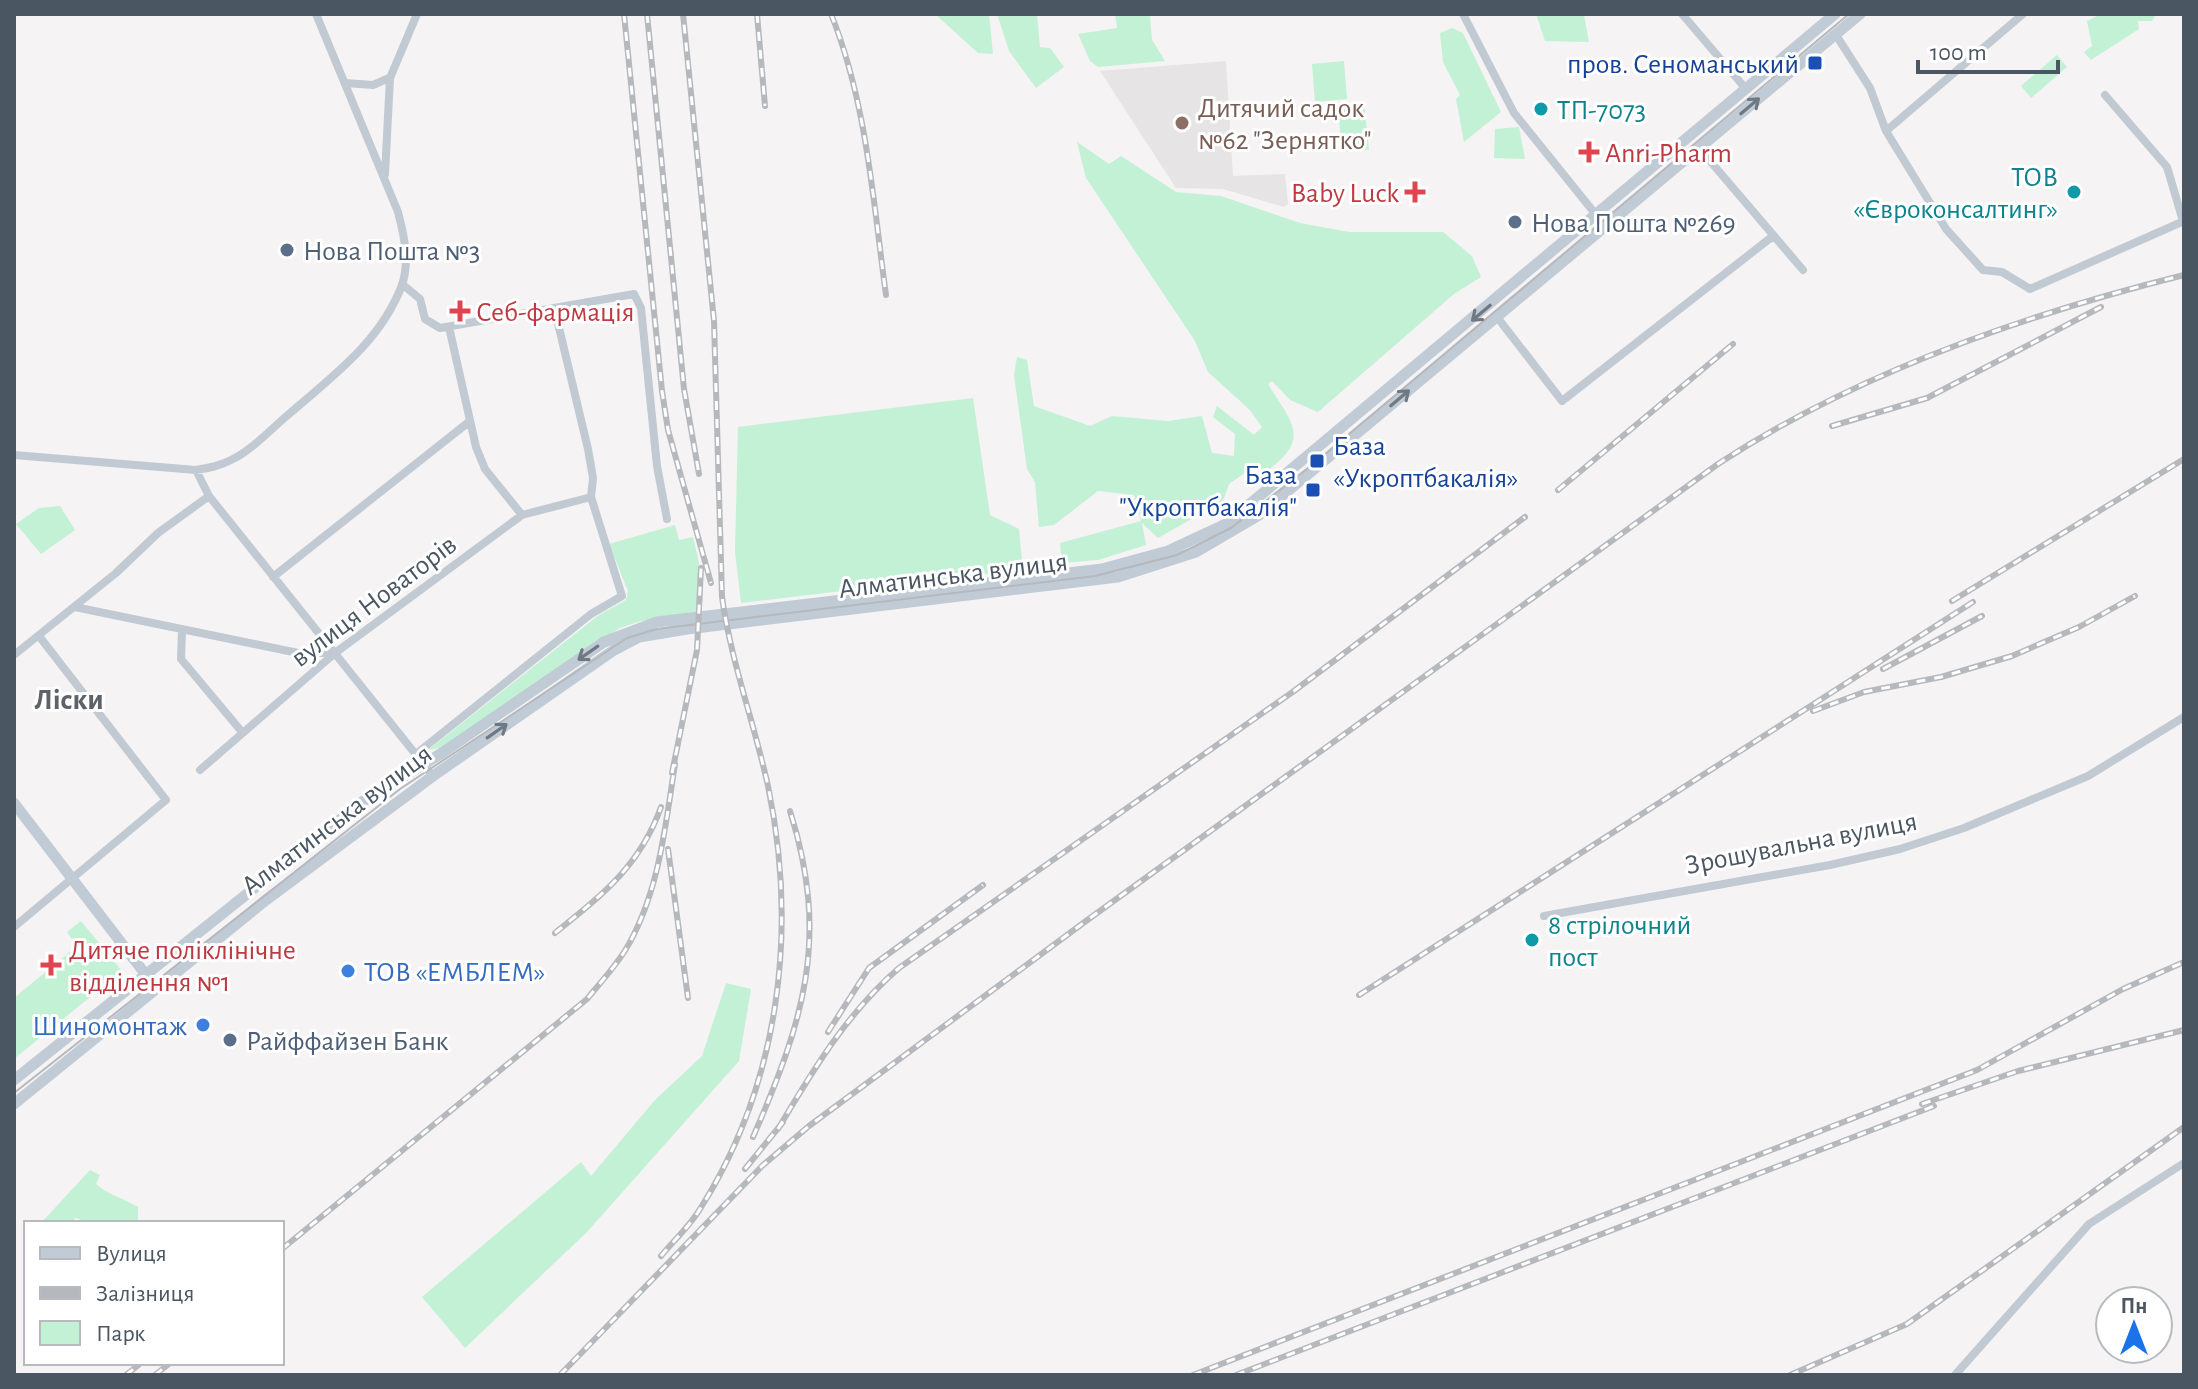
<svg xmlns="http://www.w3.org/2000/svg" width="2198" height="1389" font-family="'Alegreya Sans',sans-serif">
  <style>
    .education { fill: #e6e4e5 }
    .green { fill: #c3f1d5 }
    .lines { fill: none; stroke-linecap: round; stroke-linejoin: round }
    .street { stroke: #c1cad2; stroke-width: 8 }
    .secondary { stroke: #c1cbd6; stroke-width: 11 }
    .tram { stroke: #b5b8bd; stroke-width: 2 }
    .rail-casing { stroke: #b5b8bd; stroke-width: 6 }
    .rail { stroke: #fff; stroke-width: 3; stroke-dasharray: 9; stroke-linecap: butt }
    .oneway { stroke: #6e7984 }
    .transit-dot { fill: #1a4fb4; stroke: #fff; stroke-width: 3 }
    .culture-dot { fill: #0f9aa8; stroke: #fff; stroke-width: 3 }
    .education-dot { fill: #8d6e63; stroke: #fff; stroke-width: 3 }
    .health-dot { fill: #e0444e; stroke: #fff; stroke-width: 3 }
    .service-dot { fill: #5c6f8a; stroke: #fff; stroke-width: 3 }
    .shop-dot { fill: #3f7fe0; stroke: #fff; stroke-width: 3 }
    .labels { text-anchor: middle; stroke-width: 6; stroke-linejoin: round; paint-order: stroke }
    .transit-label { font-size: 28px; fill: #164399; stroke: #fff; text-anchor: end }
    .education-label { font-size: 28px; fill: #785e54; stroke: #fff; text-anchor: start }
    .culture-label { font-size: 28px; fill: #0d838f; stroke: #fff; text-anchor: start }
    .health-label { font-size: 28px; fill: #be3a42; stroke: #fff; text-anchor: start }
    .service-label { font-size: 28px; fill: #4e5e75; stroke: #fff; text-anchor: start }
    .street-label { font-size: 28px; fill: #4a5661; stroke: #fff }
    .shop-label { font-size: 28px; fill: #366cbe; stroke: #fff; text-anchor: start }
    .neighbourhood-label { font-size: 30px; font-weight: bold; fill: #5f6368; stroke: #fff }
  </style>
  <rect width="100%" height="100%" fill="#f5f3f3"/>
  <path class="education" d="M1226,61L1233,176L1285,174L1288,204L1284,207L1223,189L1176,188L1100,71Z"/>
  <path class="green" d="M935,14H989L993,54L978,53Z
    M997,14H1037L1040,47L1050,48L1064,67L1036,88L1009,51Z
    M1115,14L1150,16L1152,40L1165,61L1098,67L1090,61L1078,34L1117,28Z
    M1536,14L1584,15L1589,42L1545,41Z
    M2101,14H2156L2152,21H2138L2139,29L2091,60L2084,52L2092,46L2087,21Z
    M1452,28L1463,33L1501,112L1464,142L1456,99L1460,95L1443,62L1440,33Z
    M2057,55L2067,67L2031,98L2021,86Z
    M1344,61L1347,99L1315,102L1312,64Z
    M1364,103L1369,150L1342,152L1338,106Z
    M1519,127L1525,159L1494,158L1495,129Z
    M1077,142L1109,164L1121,156L1176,192L1221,196L1300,223L1349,232H1443L1472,256L1481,277L1454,294L1318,412L1290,400L1272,381L1268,384C1292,424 1313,438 1264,473L1257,464L1229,484L1223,501L1158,538L1142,523L1146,545L1098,560L1062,563L1060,543L1141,521L1134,495L1098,491L1054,525L1039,527L1035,482L1027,469L1014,375L1017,357L1027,360L1034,406L1090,426L1112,416L1168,421L1202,416L1212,453L1234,456L1235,434L1213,417L1217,406L1254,435L1262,427L1250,410L1208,372L1195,341L1086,178Z
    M973,398L990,515L1019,529L1022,561L1020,570L741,603L735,552L738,427Z
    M60,506L75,530L41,554L16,524L39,508Z
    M675,525L679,540L693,537L699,563L697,614L641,621L620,628L440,748L428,750L599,615L626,600L628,591L609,544Z
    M81,921L122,971L14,1059V998L77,946L67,932Z
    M726,983L751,989L739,1061L587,1232L465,1348L422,1297L581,1162L591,1176L655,1100L702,1056Z
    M90,1170L100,1175L96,1184C106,1194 125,1199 138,1207V1223H90L76,1218L69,1223H41Z"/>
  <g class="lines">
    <path class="street" d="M1463,14L1514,113L1597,216
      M1682,14L1746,89
      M2023,14L1886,131L1946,229L1983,270L2002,272L2030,289L2184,221
      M1836,35L1870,88L1886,131
      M345,83L373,85L389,78
      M2105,95L2167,167L2183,221
      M1699,148L1803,270
      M385,174L390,78L417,14
      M402,284L420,299L425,319L440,328L634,294L641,308L657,466L667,519
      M1497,317L1562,401L1773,236
      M449,327L476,447L485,469L522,515
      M14,455L196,470C208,468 220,466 231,460C252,450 271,429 289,414C333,376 381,341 402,285C410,261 404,235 398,212L316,14
      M196,470L209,496L433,776
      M273,577L470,421
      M75,607L298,653H335
      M182,630L181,659L242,732
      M14,655L116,573L158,533L209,496
      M416,754L591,614L622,596L591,497L593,478L588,449L555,311
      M200,770L335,653L522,515L591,497
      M1544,916L1830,865L1900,849L1964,828L2088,776L2184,717
      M14,927L166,800L39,636
      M1955,1375L2089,1224L2184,1163"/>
    <path class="secondary" d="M14,803L156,988
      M14,1080L362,802L442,753L604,642L657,622L1102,569L1168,551L1226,524L1835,14
      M14,1104L266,900L433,776L614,650L639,637L687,629L1118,577L1196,552L1259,515L1860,14"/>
    <path class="tram" d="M14,1093L400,789L627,638L657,629L1095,576L1177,555L1231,528L1317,461L1849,14"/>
    <defs>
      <path id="rail" d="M624,14L662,391L668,430L711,583
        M647,14L684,389L699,474
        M757,14L765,106
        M831,14C867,103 873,201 886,295
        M1832,426L1927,398L2101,307
        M1558,490L1733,344
        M1952,601L2184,459
        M1883,669L1982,616
        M1813,711L1864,692L1941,677L2012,656L2079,627L2135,596
        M672,773L697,650L701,568
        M668,849L688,998
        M555,933C602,895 640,866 661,807
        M1359,995L1973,602
        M828,1032L869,968L983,885
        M1922,1104L2018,1071L2184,1030
        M778,1129C813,1070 847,1013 899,968L1294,691L1525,517
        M753,1137C804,1020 830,938 790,811
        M745,1169L783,1122
        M282,1249L587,999C600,983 615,967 626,949C659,893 665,828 675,764
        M661,1256C674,1240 690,1226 700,1209C780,1083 798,930 768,786C754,722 731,662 722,597L714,321L683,14
        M126,1375L141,1363
        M155,1375L170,1363
        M560,1375L762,1166L809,1126L1086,921L1718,464C1857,373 2023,315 2184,275
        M1193,1375L1977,1070L2123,989L2184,962
        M1236,1375L1934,1106
        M1790,1375L1907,1324L2184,1127"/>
    </defs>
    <use href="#rail" class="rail-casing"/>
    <use href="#rail" class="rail"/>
  </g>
  <defs><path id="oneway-shaft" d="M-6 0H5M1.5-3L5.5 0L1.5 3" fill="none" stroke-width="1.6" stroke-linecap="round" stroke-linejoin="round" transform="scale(2)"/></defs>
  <g class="oneway">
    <use href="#oneway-shaft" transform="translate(1750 106) rotate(-40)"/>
    <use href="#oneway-shaft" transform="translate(1481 313) rotate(140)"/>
    <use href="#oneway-shaft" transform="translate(1400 398) rotate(-40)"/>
    <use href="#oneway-shaft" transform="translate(588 653) rotate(145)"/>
    <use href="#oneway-shaft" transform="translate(497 731) rotate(-35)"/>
  </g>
  <g class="transit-dot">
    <rect x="1807" y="55" width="16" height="16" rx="4"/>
    <rect x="1309" y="453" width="16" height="16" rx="4"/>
    <rect x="1305" y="482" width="16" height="16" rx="4"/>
  </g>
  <g class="culture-dot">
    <circle cx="1541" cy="109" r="8"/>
    <circle cx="2074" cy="192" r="8"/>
    <circle cx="1532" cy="940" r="8"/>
  </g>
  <circle class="education-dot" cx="1182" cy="123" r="8"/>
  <g class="health-dot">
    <path d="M1585 140h8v8h8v8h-8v8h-8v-8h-8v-8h8z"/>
    <path d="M1411 180h8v8h8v8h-8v8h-8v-8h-8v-8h8z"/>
    <path d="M456 299h8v8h8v8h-8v8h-8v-8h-8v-8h8z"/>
    <path d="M47 953h8v8h8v8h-8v8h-8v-8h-8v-8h8z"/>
  </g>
  <g class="service-dot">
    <circle cx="1515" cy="222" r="8"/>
    <circle cx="287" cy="250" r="8"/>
    <circle cx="230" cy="1040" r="8"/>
  </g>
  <g class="shop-dot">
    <circle cx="348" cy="971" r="8"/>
    <circle cx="203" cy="1025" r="8"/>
  </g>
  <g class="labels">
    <g class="transit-label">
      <text x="1799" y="73">пров. Сеноманський</text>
      <text x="1333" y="455" text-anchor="start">База<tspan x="1333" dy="32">«Укроптбакалія»</tspan></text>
      <text x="1297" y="484">База<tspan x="1297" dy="32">"Укроптбакалія"</tspan></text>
    </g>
    <g class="education-label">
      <text x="1198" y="117">Дитячий садок<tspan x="1198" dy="32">№62 "Зернятко"</tspan></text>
    </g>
    <g class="culture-label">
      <text x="1557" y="119">ТП-7073</text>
      <text x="2058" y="186" text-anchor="end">ТОВ<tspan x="2058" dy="32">«Євроконсалтинг»</tspan></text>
      <text x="1548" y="934">8 стрілочний<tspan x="1548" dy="32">пост</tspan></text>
    </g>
    <g class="health-label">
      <text x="1605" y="162">Anri-Pharm</text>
      <text x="1399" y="202" text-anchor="end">Baby Luck</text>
      <text x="476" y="321">Себ-фармація</text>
      <text x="69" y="959">Дитяче поліклінічне<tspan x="69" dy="32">відділення №1</tspan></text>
    </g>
    <g class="service-label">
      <text x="1531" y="232">Нова Пошта №269</text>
      <text x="303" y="260">Нова Пошта №3</text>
      <text x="246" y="1050">Райффайзен Банк</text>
    </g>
    <g class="street-label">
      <text transform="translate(953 574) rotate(-7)" y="10">Алматинська вулиця</text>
      <text transform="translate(373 600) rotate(-37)" y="10">вулиця Новаторів</text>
      <text transform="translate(336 819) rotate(-37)" y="10">Алматинська вулиця</text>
      <text transform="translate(1801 842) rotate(-11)" y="10">Зрошувальна вулиця</text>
    </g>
    <g class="shop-label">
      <text x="364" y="981">ТОВ «ЕМБЛЕМ»</text>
      <text x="187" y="1035" text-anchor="end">Шиномонтаж</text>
    </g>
    <g class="neighbourhood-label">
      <text x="69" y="709">Ліски</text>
    </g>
  </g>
  <rect width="2198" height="1389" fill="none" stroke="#4a5661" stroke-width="32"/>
  <rect x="24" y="1221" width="260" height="144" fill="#ffffff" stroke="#b7bbc0" stroke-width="2"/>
  <rect x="40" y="1247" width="40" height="12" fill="#c1cbd6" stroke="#b7bbc0" stroke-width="2"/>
  <text x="96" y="1261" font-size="24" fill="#4a5661">Вулиця</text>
  <rect x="40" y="1287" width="40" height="12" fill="#b5b8bd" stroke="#b7bbc0" stroke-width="2"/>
  <text x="96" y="1301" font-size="24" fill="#4a5661">Залізниця</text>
  <rect x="40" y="1321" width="40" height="24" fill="#c3f1d5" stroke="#b7bbc0" stroke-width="2"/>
  <text x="96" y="1341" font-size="24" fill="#4a5661">Парк</text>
  <g transform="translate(2134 1325)"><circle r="38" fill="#ffffff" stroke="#b7bbc0" stroke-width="2"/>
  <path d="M0-6L14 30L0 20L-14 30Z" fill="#1a73e8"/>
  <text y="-12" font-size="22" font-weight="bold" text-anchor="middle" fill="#4a5661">Пн</text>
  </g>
  <path d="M1918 60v12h140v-12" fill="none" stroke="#4a5661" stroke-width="4"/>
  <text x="1930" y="60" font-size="24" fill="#4a5661" stroke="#ffffff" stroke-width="6" paint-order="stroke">100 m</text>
</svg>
